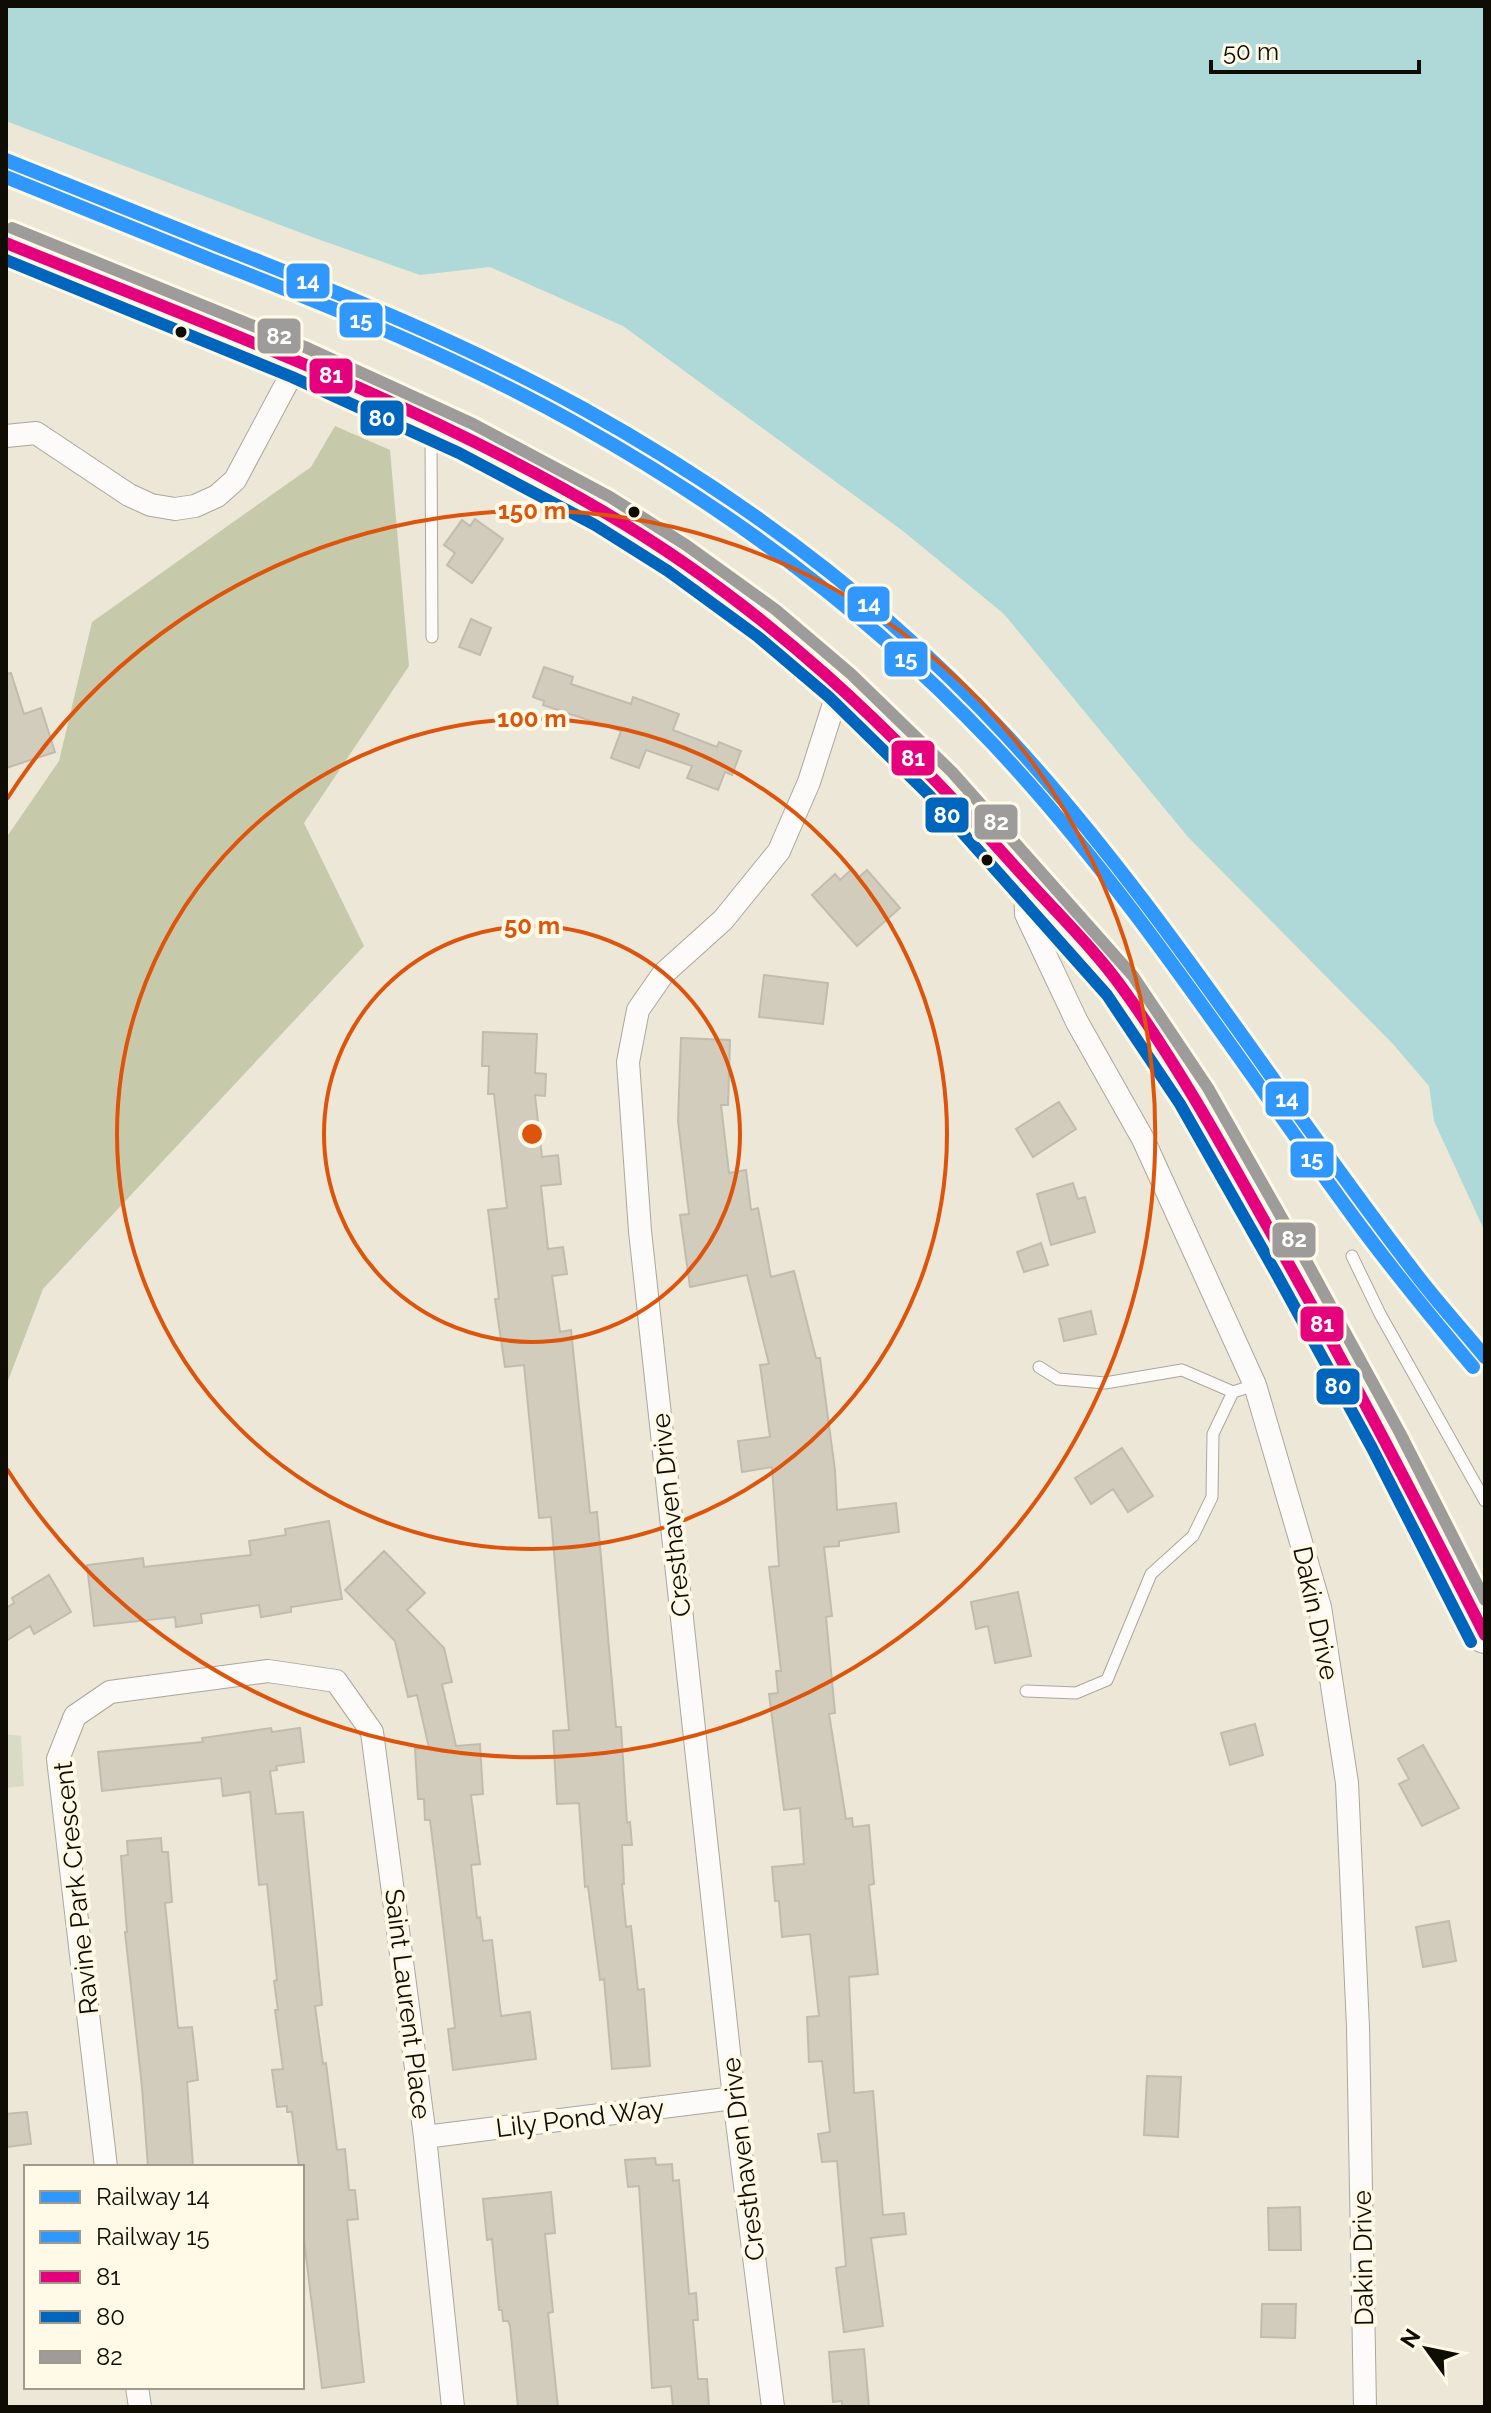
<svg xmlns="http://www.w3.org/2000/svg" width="1491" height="2413" font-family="Raleway,sans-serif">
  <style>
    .green { fill: #d9dbc4 }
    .forest { fill: #c6caaa }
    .water { fill: #aed9d8 }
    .building { fill: #d1ccbb; stroke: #c1bcb0; stroke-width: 2 }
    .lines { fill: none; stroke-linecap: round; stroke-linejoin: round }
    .service-casing { stroke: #aba79a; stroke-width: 13 }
    .minor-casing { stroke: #aba79a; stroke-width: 24 }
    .primary-casing { stroke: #aba79a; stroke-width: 38 }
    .service { stroke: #fcfbf9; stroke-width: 11 }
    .minor { stroke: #fcfbf9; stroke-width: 22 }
    .primary { stroke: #fcfbf9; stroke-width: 36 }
    .bus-1-casing { stroke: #fff9e7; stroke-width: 18 }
    .bus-2-casing { stroke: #fff9e7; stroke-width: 18 }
    .bus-3-casing { stroke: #fff9e7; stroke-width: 18 }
    .bus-1 { stroke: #e5007d; stroke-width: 12 }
    .bus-2 { stroke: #0065bd; stroke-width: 12 }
    .bus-3 { stroke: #9d9c9a; stroke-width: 12 }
    .rail-1-casing { stroke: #fff9e7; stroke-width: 20 }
    .rail-2-casing { stroke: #fff9e7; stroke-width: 20 }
    .rail-1 { stroke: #3098fc; stroke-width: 14 }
    .rail-2 { stroke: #3098fc; stroke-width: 14 }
    .ring { fill: none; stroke: #dd550c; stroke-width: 4 }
    .bus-dot { fill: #0f0c04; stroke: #fff9e7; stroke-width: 3 }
    .labels { text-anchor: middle; stroke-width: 8; stroke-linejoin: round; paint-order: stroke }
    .street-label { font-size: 26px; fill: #0f0c04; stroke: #fff9e7 }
    .centre { fill: #dd550c; stroke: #fff9e7; stroke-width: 4 }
    .ring-label { font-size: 24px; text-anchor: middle; font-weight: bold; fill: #dd550c; stroke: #fff9e7; stroke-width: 8; stroke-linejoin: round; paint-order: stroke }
    .line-badge { stroke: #fff9e7; stroke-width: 3 }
    .badge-label { font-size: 22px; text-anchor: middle; font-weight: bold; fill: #fff }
  </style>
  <rect width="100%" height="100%" fill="#ece7d7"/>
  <path class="green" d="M6,1734L21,1736L24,1786L6,1788Z"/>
  <path class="forest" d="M335,426L390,450L409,666L304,823L364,946L43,1289L6,1386V838L59,761L92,622L311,467Z"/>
  <path class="water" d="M6,6H1485V1232L1434,1121L1429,1086L1393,1044L1188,837L1004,614L903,531L623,326L490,267L420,275L312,237L6,121Z"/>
  <path class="building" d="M475,519L503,539L472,583L447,565L455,553L444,545L462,520L470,526Z
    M471,619L491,628L480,655L459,647Z
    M544,667L573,677L571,684L631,704L633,697L679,714L673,730L717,747L719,742L741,751L732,775L725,772L718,790L687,778L692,766L646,750L639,768L611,758L621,731L543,705L544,701L533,697Z
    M11,673L24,714L41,708L55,752L6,768V674Z
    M852,869L859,877L867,870L900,908L857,946L812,895L835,874L840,880Z
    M764,975L828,983L823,1024L759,1017Z
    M483,1032L537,1034L535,1073L546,1074L545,1096L535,1095L542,1157L558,1155L561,1184L541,1186L548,1249L563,1247L567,1274L552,1276L560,1332L571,1330L590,1513L597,1512L616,1727H621L627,1823L630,1822L632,1845H622L624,1884H622L626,1927L631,1926L638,1990L644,1989L650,2066L612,2069L604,1979L600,1980L588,1886L585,1887L579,1803L557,1804L553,1731L569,1730L551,1517L539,1518L524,1365L505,1367L495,1299H499L488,1210L507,1208L494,1094H488L489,1066H482Z
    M681,1038L730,1040L728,1105H721L729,1173L746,1170L751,1210L758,1208L771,1277L794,1271L816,1358H820L835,1470L837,1510L896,1503L899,1532L839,1541V1546L824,1547L832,1616L826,1617L835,1713L829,1714L846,1819L852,1818L853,1827L869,1825L874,1884L869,1885L878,1974L849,1977L854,2093L873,2091L883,2215L904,2213L906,2234L871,2238L883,2326L844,2332L836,2268L846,2266L837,2161L822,2162L818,2134L830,2132L822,2061L809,2062L807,2017L819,2016L810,1934L782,1937L779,1901H775L772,1867L804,1864L800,1808L784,1810L769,1694L778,1693L776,1671H781L769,1567L779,1566L772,1467L742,1472L738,1441L770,1437L760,1365L769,1364L747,1275L690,1287L680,1215L689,1214L678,1121Z
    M1059,1102L1076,1129L1033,1157L1016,1129Z
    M1073,1183L1078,1199L1085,1197L1095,1232L1051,1245L1037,1194Z
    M1041,1243L1048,1265L1024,1272L1017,1252Z
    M1091,1311L1096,1334L1064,1341L1059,1319Z
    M1122,1448L1153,1496L1128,1512L1113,1489L1091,1504L1075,1478Z
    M329,1521L342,1599L291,1607V1612L261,1617L259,1605L201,1614L202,1623L176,1627L175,1617L94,1626L87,1565L143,1558L144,1567L251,1555L249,1541L286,1535L285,1529Z
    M384,1551L425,1593L407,1610L444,1648L452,1682L442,1684L456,1746L480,1744L483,1794L471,1795L480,1864L471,1865L477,1918L480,1917L483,1941L492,1940L501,2016L530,2012L536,2059L453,2070L448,2029L455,2028L441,1908L430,1820H425L424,1799H418L415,1749L429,1748L417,1695L408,1697L395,1641L345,1590Z
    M49,1575L71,1612L34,1634L30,1626L6,1641V1608L14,1603L12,1598Z
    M1018,1592L1031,1656L995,1663L988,1626L976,1629L971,1602Z
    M1255,1724L1263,1755L1230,1765L1221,1733Z
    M271,1728L272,1732L300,1728L304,1762L276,1766L277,1770L270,1771L276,1814L303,1812L322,2005L315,2006L323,2064L326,2063L337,2150L345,2149L349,2190H355L358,2219L347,2220L364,2382L322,2388L302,2223V2167H299L292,2112H287V2106L277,2107L272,2070L283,2069L275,2010H278L274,1981L277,1980L267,1884L259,1885L250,1792L223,1796L221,1778L102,1791L98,1752L203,1742L202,1738Z
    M1423,1745L1459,1808L1422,1826L1399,1784L1409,1779L1398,1759Z
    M161,1838L162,1852H168L172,1902L165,1903L178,2028L192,2027L198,2080L187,2082L193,2166L176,2167H148L142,2087L125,1932H127L121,1856L128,1855L127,1841Z
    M1449,1921L1456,1961L1423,1967L1416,1927Z
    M1147,2076L1181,2077L1178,2137L1144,2135Z
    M27,2112L31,2144L6,2147V2114Z
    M655,2158L656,2165L672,2164L673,2181L679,2180L689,2294L696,2293L698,2320H693L698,2379H707L709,2406L673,2407L671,2386L652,2388L639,2186L628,2187L625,2160Z
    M551,2192L555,2233L545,2234L553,2312L548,2313L558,2407H518L510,2326L508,2321H503L502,2310H499L492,2239L487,2240L483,2199Z
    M1300,2207L1301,2250H1269L1268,2208Z
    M1262,2304H1296L1295,2338L1261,2337Z
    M864,2349L869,2407H842V2401L833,2402L829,2352Z"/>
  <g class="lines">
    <defs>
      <path id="service" d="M431,431L432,637
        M1352,1256L1380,1314L1485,1501
        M1039,1367L1058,1379L1105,1383L1182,1370L1233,1392L1255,1385
        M1026,1691L1076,1693L1107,1680L1151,1574L1193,1536L1212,1497L1213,1434L1233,1392"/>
      <path id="minor" d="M6,436L36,433L129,495L151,505L175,509L195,506L217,496L235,480L298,362
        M1025,877L1026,914L1077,1022L1143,1139L1255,1385L1320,1607L1347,1783L1358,2027L1365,2407
        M425,2137L734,2098
        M106,2167L58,1759L75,1716L110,1692L268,1671L336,1681L372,1732L425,2137L453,2407
        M137,2387L140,2407
        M773,2407L734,2098L640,1231L628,1062L638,1010L663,974L723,920L779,851L809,782L840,685"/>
      <path id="primary" d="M6,243L298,362L466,439L603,511L677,558L767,623L840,685L940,783L1120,985L1194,1096L1290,1265L1386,1441L1485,1635"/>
    </defs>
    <use href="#service" class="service-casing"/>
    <use href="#minor" class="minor-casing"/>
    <use href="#primary" class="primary-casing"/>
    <use href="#service" class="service"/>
    <use href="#minor" class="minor"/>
    <use href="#primary" class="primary"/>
    <defs>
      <path id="bus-1" d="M6,243C208,325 416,401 604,512C767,607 894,731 1018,870C1053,909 1093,947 1123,989C1175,1061 1218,1138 1261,1215C1340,1353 1413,1494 1485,1635"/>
      <path id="bus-2" d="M6,260L292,377L459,453L595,525L668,571L757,636L829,697L928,794L1107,995L1180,1104L1276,1273L1372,1448L1471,1642"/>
      <path id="bus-3" d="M12,228L305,347L473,424L610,497L686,545L776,610L851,674L952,772L1133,976L1208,1088L1304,1257L1400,1433L1485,1600"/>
    </defs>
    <use href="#bus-1" class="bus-1-casing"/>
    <use href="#bus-2" class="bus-2-casing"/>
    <use href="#bus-3" class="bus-3-casing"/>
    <use href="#bus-1" class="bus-1"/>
    <use href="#bus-2" class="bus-2"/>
    <use href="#bus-3" class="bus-3"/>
    <defs>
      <path id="rail-1" d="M6,160C76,188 145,216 215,244C340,293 464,343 582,408C739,495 885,604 1007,736C1160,902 1278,1096 1416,1274C1438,1303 1462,1329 1485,1357"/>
      <path id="rail-2" d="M6,177C75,205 144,233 214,261C337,309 461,359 577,424C731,510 871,615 992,743C1128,887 1235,1056 1352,1215C1390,1267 1431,1317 1473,1367"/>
    </defs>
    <use href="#rail-1" class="rail-1-casing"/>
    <use href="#rail-2" class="rail-2-casing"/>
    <use href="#rail-1" class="rail-1"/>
    <use href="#rail-2" class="rail-2"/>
  </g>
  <g class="ring">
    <circle cx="532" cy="1134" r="208"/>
    <circle cx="532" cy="1134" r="415"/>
    <path d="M7 799A623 623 0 1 1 7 1469"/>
  </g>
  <g class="bus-dot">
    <circle cx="181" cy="332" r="7"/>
    <circle cx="634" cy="512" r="7"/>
    <circle cx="987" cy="860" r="7"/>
  </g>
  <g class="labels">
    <g class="street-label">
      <text transform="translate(671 1515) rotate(-96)" y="9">Cresthaven Drive</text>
      <text transform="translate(1316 1613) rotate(78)" y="9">Dakin Drive</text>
      <text transform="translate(76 1888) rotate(-96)" y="9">Ravine Park Crescent</text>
      <text transform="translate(408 2004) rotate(83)" y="9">Saint Laurent Place</text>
      <text transform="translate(580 2118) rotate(-7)" y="9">Lily Pond Way</text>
      <text transform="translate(743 2159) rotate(-97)" y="9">Cresthaven Drive</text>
      <text transform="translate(1363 2258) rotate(-91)" y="9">Dakin Drive</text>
    </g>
  </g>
  <circle cx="532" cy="1134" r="12" class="centre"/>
  <g class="ring-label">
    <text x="532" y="519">150 m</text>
    <text x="532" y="727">100 m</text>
    <text x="532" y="934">50 m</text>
  </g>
  <g class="line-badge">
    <rect x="285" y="262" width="46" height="38" rx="8" fill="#3098fc"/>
    <rect x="338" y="301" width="46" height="38" rx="8" fill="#3098fc"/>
    <rect x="256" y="317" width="46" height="38" rx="8" fill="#9d9c9a"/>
    <rect x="308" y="357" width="46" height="38" rx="8" fill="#e5007d"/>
    <rect x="359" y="399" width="46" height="38" rx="8" fill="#0065bd"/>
    <rect x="846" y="585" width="45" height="38" rx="8" fill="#3098fc"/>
    <rect x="883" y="640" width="46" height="38" rx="8" fill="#3098fc"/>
    <rect x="890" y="739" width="46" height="38" rx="8" fill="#e5007d"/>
    <rect x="924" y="796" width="46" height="38" rx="8" fill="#0065bd"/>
    <rect x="973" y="803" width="46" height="38" rx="8" fill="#9d9c9a"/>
    <rect x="1264" y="1080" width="46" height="38" rx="8" fill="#3098fc"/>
    <rect x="1289" y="1140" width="46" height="39" rx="8" fill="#3098fc"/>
    <rect x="1271" y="1221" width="46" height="38" rx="8" fill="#9d9c9a"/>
    <rect x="1299" y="1305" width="46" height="38" rx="8" fill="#e5007d"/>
    <rect x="1315" y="1367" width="46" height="39" rx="8" fill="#0065bd"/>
  </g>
  <g class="badge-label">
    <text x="308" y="289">14</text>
    <text x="361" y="328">15</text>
    <text x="279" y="344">82</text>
    <text x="331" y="383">81</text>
    <text x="382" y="426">80</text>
    <text x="869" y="612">14</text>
    <text x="906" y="667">15</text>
    <text x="913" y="766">81</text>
    <text x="947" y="823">80</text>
    <text x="996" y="830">82</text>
    <text x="1287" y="1107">14</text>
    <text x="1312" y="1167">15</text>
    <text x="1294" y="1247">82</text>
    <text x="1322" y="1332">81</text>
    <text x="1338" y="1394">80</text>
  </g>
  <rect width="1491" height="2413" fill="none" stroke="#0f0c04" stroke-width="16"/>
  <rect x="24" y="2165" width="280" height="224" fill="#fff9e7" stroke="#9f9a8c" stroke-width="2"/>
  <rect x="40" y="2191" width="40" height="12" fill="#3098fc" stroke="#9f9a8c" stroke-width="2"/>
  <text x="96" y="2205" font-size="24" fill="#0f0c04">Railway 14</text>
  <rect x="40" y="2231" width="40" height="12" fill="#3098fc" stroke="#9f9a8c" stroke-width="2"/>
  <text x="96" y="2245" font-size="24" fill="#0f0c04">Railway 15</text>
  <rect x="40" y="2271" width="40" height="12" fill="#e5007d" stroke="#9f9a8c" stroke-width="2"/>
  <text x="96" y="2285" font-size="24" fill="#0f0c04">81</text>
  <rect x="40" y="2311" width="40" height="12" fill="#0065bd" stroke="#9f9a8c" stroke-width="2"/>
  <text x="96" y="2325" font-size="24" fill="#0f0c04">80</text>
  <rect x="40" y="2351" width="40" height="12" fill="#9d9c9a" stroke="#9f9a8c" stroke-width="2"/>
  <text x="96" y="2365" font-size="24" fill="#0f0c04">82</text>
  <g transform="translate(1427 2349) rotate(303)" stroke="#fff9e7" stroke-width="6" paint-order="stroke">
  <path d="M0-6L14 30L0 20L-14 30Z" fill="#0f0c04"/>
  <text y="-12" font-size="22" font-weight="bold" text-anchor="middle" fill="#0f0c04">N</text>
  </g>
  <path d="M1211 60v12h208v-12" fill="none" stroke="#0f0c04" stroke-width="4"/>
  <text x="1223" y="60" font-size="24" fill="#0f0c04" stroke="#fff9e7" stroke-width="6" paint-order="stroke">50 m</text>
</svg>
